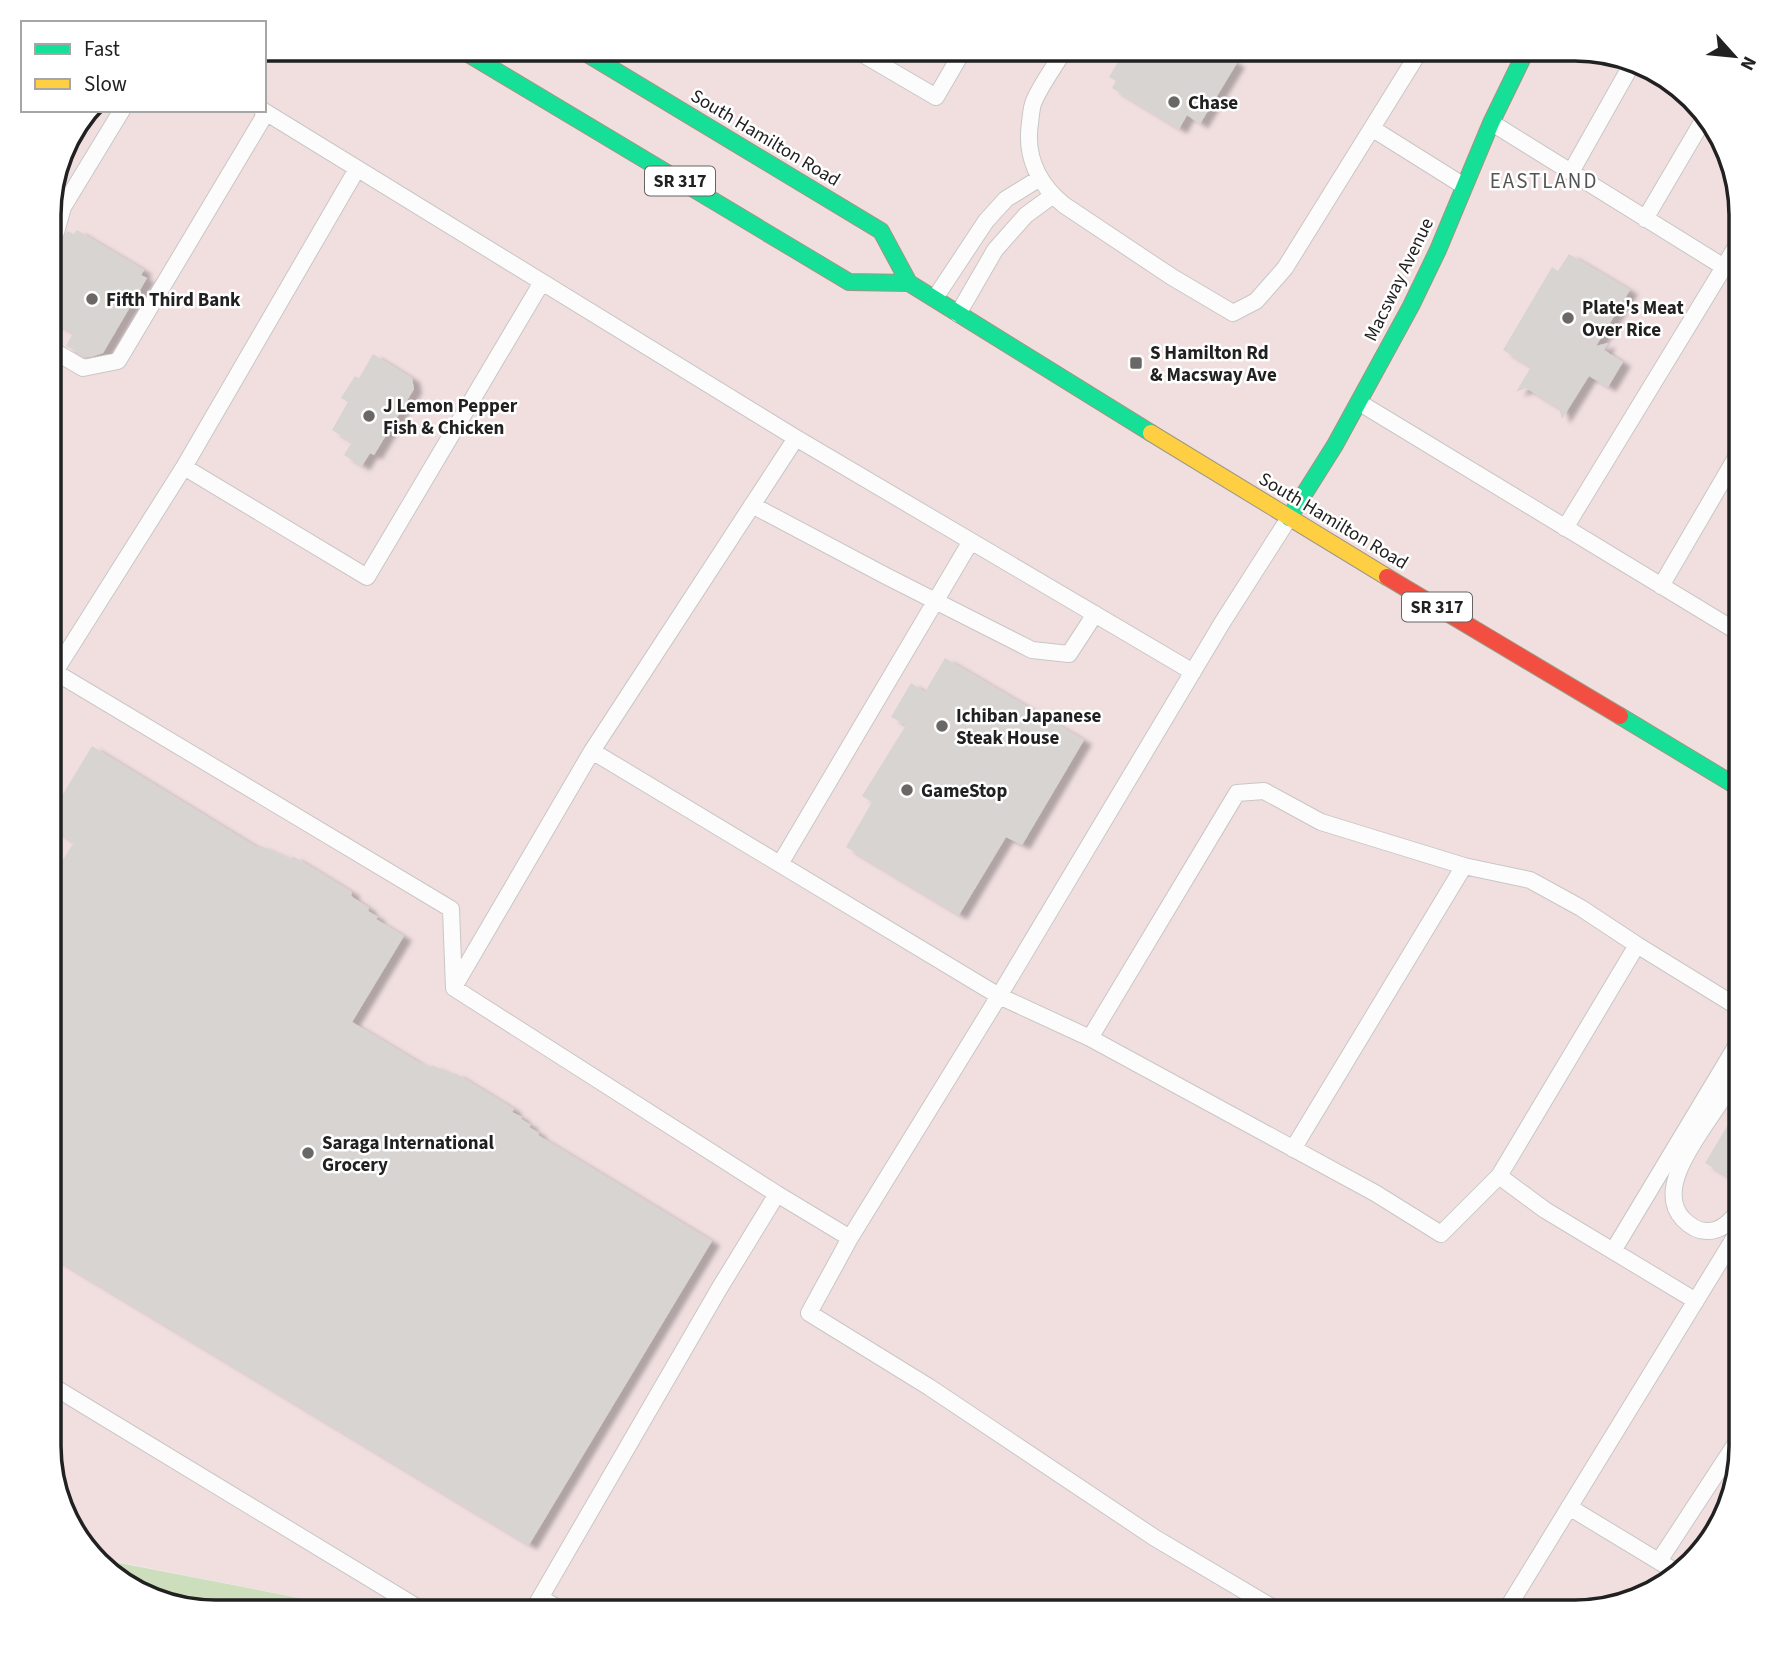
<svg xmlns="http://www.w3.org/2000/svg" width="1790" height="1661" font-family="'Source Sans 3',sans-serif">
  <style>
    .commercial { fill: #f1dfe0 }
    .forest { fill: #cddebd }
    .building { fill: #d7d4d2; filter: url(#shadow) }
    .lines { fill: none; stroke-linecap: round; stroke-linejoin: round }
    .lane-casing { stroke: #c8c7c6; stroke-width: 18 }
    .fast-casing { stroke: #9b9880; stroke-width: 18 }
    .slow-casing { stroke: #9b9880; stroke-width: 18 }
    .jam-casing { stroke: #9b9880; stroke-width: 18 }
    .lane { stroke: #fdfcfc; stroke-width: 16 }
    .fast { stroke: #16e098; stroke-width: 16 }
    .slow { stroke: #ffcf43; stroke-width: 16 }
    .jam { stroke: #f24e42; stroke-width: 16 }
    .poi-dot { fill: #696867; stroke: #fff; stroke-width: 2.5 }
    .labels { text-anchor: middle; stroke-width: 5; stroke-linejoin: round; paint-order: stroke }
    .shield { fill: #fff; stroke: #646464; stroke-width: 2 }
    .shield-label { font-size: 18px; font-weight: bold; fill: #212121 }
    .poi-label { font-size: 19px; font-weight: bold; fill: #212121; stroke: #fff; text-anchor: start }
    .street-label { font-size: 19px; fill: #212121; stroke: #fff }
    .neighbourhood-label { font-size: 21px; letter-spacing: 2px; fill: #545454; stroke: #fff }
    .rim { fill: none; stroke: #212121; stroke-width: 3.5 }
  </style>
  <defs>
    <filter id="shadow"><feDropShadow dx="8" dy="4.5" stdDeviation="2" flood-color="#0004"/></filter>
  </defs>
  <rect width="100%" height="100%" fill="#efecea"/>
  <path class="commercial" d="M264,49H1585L1648,66L1693,98L1728,151L1741,205V1446L1728,1510L1692,1564L1639,1599L1585,1612H345L335,1605L94,1557L62,1510L49,1456V204L66,141L90,110H264Z"/>
  <path class="forest" d="M94,1558L335,1605L345,1612H215L151,1599L97,1563Z"/>
  <path class="building" d="M1126,49H1227L1224,55L1237,63L1200,124L1187,115L1179,129L1112,88L1116,81L1109,77Z
    M77,230L144,270L141,275L147,278L103,353L91,357H86L66,346L73,333L49,319V261L67,231L74,234Z
    M1569,254L1630,290L1596,346L1608,343L1604,350L1623,362L1608,387L1589,376L1562,419L1559,408L1526,388L1516,392L1531,367L1503,350L1552,267L1558,271Z
    M373,354L412,378L414,389L374,455L370,453L362,466L344,455L352,442L332,430L348,402L341,398L355,376L359,378Z
    M945,658L1084,740L1022,845L1006,837L959,915L846,847L872,802L862,796L906,725L891,717L911,683L925,692Z
    M92,746L258,848L259,845L291,859L293,856L352,892L351,896L369,908L368,911L378,917L376,919L404,936L352,1022L420,1063L431,1067L432,1065L453,1075L455,1073L514,1109L512,1112L522,1117L521,1119L531,1125L529,1127L539,1133L538,1135L712,1241L529,1545L49,1255V882L74,842L49,827V817Z
    M1741,1103V1184L1705,1163Z"/>
  <g class="lines">
    <defs>
      <path id="lane" d="M854,49L936,97L964,49
        M1065,49C1055,66 1042,83 1034,101C1031,108 1031,116 1030,123C1025,156 1038,184 1064,205L1172,277L1233,313L1256,301L1285,268L1421,49
        M262,110L796,438L1193,672
        M1492,123L1724,267L1565,528
        M1373,129L1464,186
        M357,169L184,467L367,577L542,282
        M1571,172L1633,62
        M1645,219L1705,117
        M49,241L56,232L63,207L122,110
        M1724,267L1741,238
        M935,298L986,221L1006,199L1040,178
        M958,314L995,250L1026,215L1052,196
        M49,348L83,368L118,361L266,113
        M1360,403L1741,634
        M796,438L592,751L999,996L1222,623L1289,518
        M752,505L886,576L1032,650L1069,654L1095,614
        M1661,586L1741,449
        M55,672L451,909L454,988L777,1194
        M49,681L184,467
        M780,864L971,541
        M1637,945L1499,1176L1441,1234L1375,1193L1090,1038L1237,793L1264,791L1321,822L1464,866L1530,880L1581,908L1637,945L1741,1009
        M454,987L592,751
        M1741,1040C1740,1050 1740,1063 1737,1072C1724,1110 1647,1181 1683,1219C1689,1225 1698,1231 1706,1231C1722,1232 1732,1219 1741,1209
        M1293,1149L1464,866
        M1499,1176L1545,1210L1696,1301
        M850,1238L809,1313L929,1387L1155,1538L1280,1612
        M1613,1251L1738,1043
        M49,1384L425,1612
        M1734,1483L1731,1451L1741,1435
        M1569,1507L1678,1573
        M1659,1561L1731,1451
        M541,1598L564,1612
        M532,1612L719,1289L777,1194L850,1238L999,996L1090,1038
        M1505,1612L1741,1227"/>
      <path id="fast" d="M460,49L849,282L909,283
        M579,49L881,231L909,283L1151,433
        M1289,518L1335,445L1411,306L1438,250L1491,123L1527,49
        M1620,716L1741,789"/>
      <path id="slow" d="M1151,433L1387,577"/>
      <path id="jam" d="M1387,577L1620,716"/>
    </defs>
    <use href="#lane" class="lane-casing"/>
    <use href="#fast" class="fast-casing"/>
    <use href="#slow" class="slow-casing"/>
    <use href="#jam" class="jam-casing"/>
    <use href="#lane" class="lane"/>
    <use href="#fast" class="fast"/>
    <use href="#slow" class="slow"/>
    <use href="#jam" class="jam"/>
  </g>
  <g class="poi-dot">
    <circle cx="1174" cy="102" r="7"/>
    <circle cx="92" cy="299" r="7"/>
    <circle cx="1568" cy="318" r="7"/>
    <rect x="1129" y="356" width="14" height="14" rx="3.5"/>
    <circle cx="369" cy="416" r="7"/>
    <circle cx="942" cy="726" r="7"/>
    <circle cx="907" cy="790" r="7"/>
    <circle cx="308" cy="1153" r="7"/>
  </g>
  <g class="labels">
    <g class="shield">
      <rect x="645" y="166.5" width="70" height="29" rx="5"/>
      <rect x="1402" y="592.5" width="70" height="29" rx="5"/>
    </g>
    <g class="shield-label">
      <text x="680" y="187">SR 317</text>
      <text x="1437" y="613">SR 317</text>
    </g>
    <g class="poi-label">
      <text x="1188" y="109">Chase</text>
      <text x="106" y="306">Fifth Third Bank</text>
      <text x="1582" y="314">Plate's Meat<tspan x="1582" dy="22">Over Rice</tspan></text>
      <text x="1150" y="359">S Hamilton Rd<tspan x="1150" dy="22">&amp; Macsway Ave</tspan></text>
      <text x="383" y="412">J Lemon Pepper<tspan x="383" dy="22">Fish &amp; Chicken</tspan></text>
      <text x="956" y="722">Ichiban Japanese<tspan x="956" dy="22">Steak House</tspan></text>
      <text x="921" y="797">GameStop</text>
      <text x="322" y="1149">Saraga International<tspan x="322" dy="22">Grocery</tspan></text>
    </g>
    <g class="street-label">
      <text transform="translate(766 137) rotate(31)" y="7">South Hamilton Road</text>
      <text transform="translate(1398 279) rotate(-64)" y="7">Macsway Avenue</text>
      <text transform="translate(1334 520) rotate(31)" y="7">South Hamilton Road</text>
    </g>
    <g class="neighbourhood-label">
      <text x="1544" y="188">EASTLAND</text>
    </g>
  </g>
  <path d="M0 0H1790V1661H0ZM215 61H1575A154 154 0 0 1 1729 215V1446A154 154 0 0 1 1575 1600H215A154 154 0 0 1 61 1446V215A154 154 0 0 1 215 61Z" fill="#fff" fill-rule="evenodd"/>
  <path class="rim" d="M215 61H1575A154 154 0 0 1 1729 215V1446A154 154 0 0 1 1575 1600H215A154 154 0 0 1 61 1446V215A154 154 0 0 1 215 61Z"/>
  <rect x="21" y="21" width="245" height="91" fill="#ffffff" stroke="#a6a6a6" stroke-width="2"/>
  <rect x="35" y="44" width="35" height="10" fill="#16e098" stroke="#a6a6a6" stroke-width="2"/>
  <text x="84" y="56" font-size="21" fill="#212121">Fast</text>
  <rect x="35" y="79" width="35" height="10" fill="#ffcf43" stroke="#a6a6a6" stroke-width="2"/>
  <text x="84" y="91" font-size="21" fill="#212121">Slow</text>
  <g transform="translate(1734 56) rotate(117)" stroke="#ffffff" stroke-width="5" paint-order="stroke">
  <path d="M0-5L12 26L0 18L-12 26Z" fill="#212121"/>
  <text y="-10" font-size="19" font-weight="bold" text-anchor="middle" fill="#212121">N</text>
  </g>
</svg>
